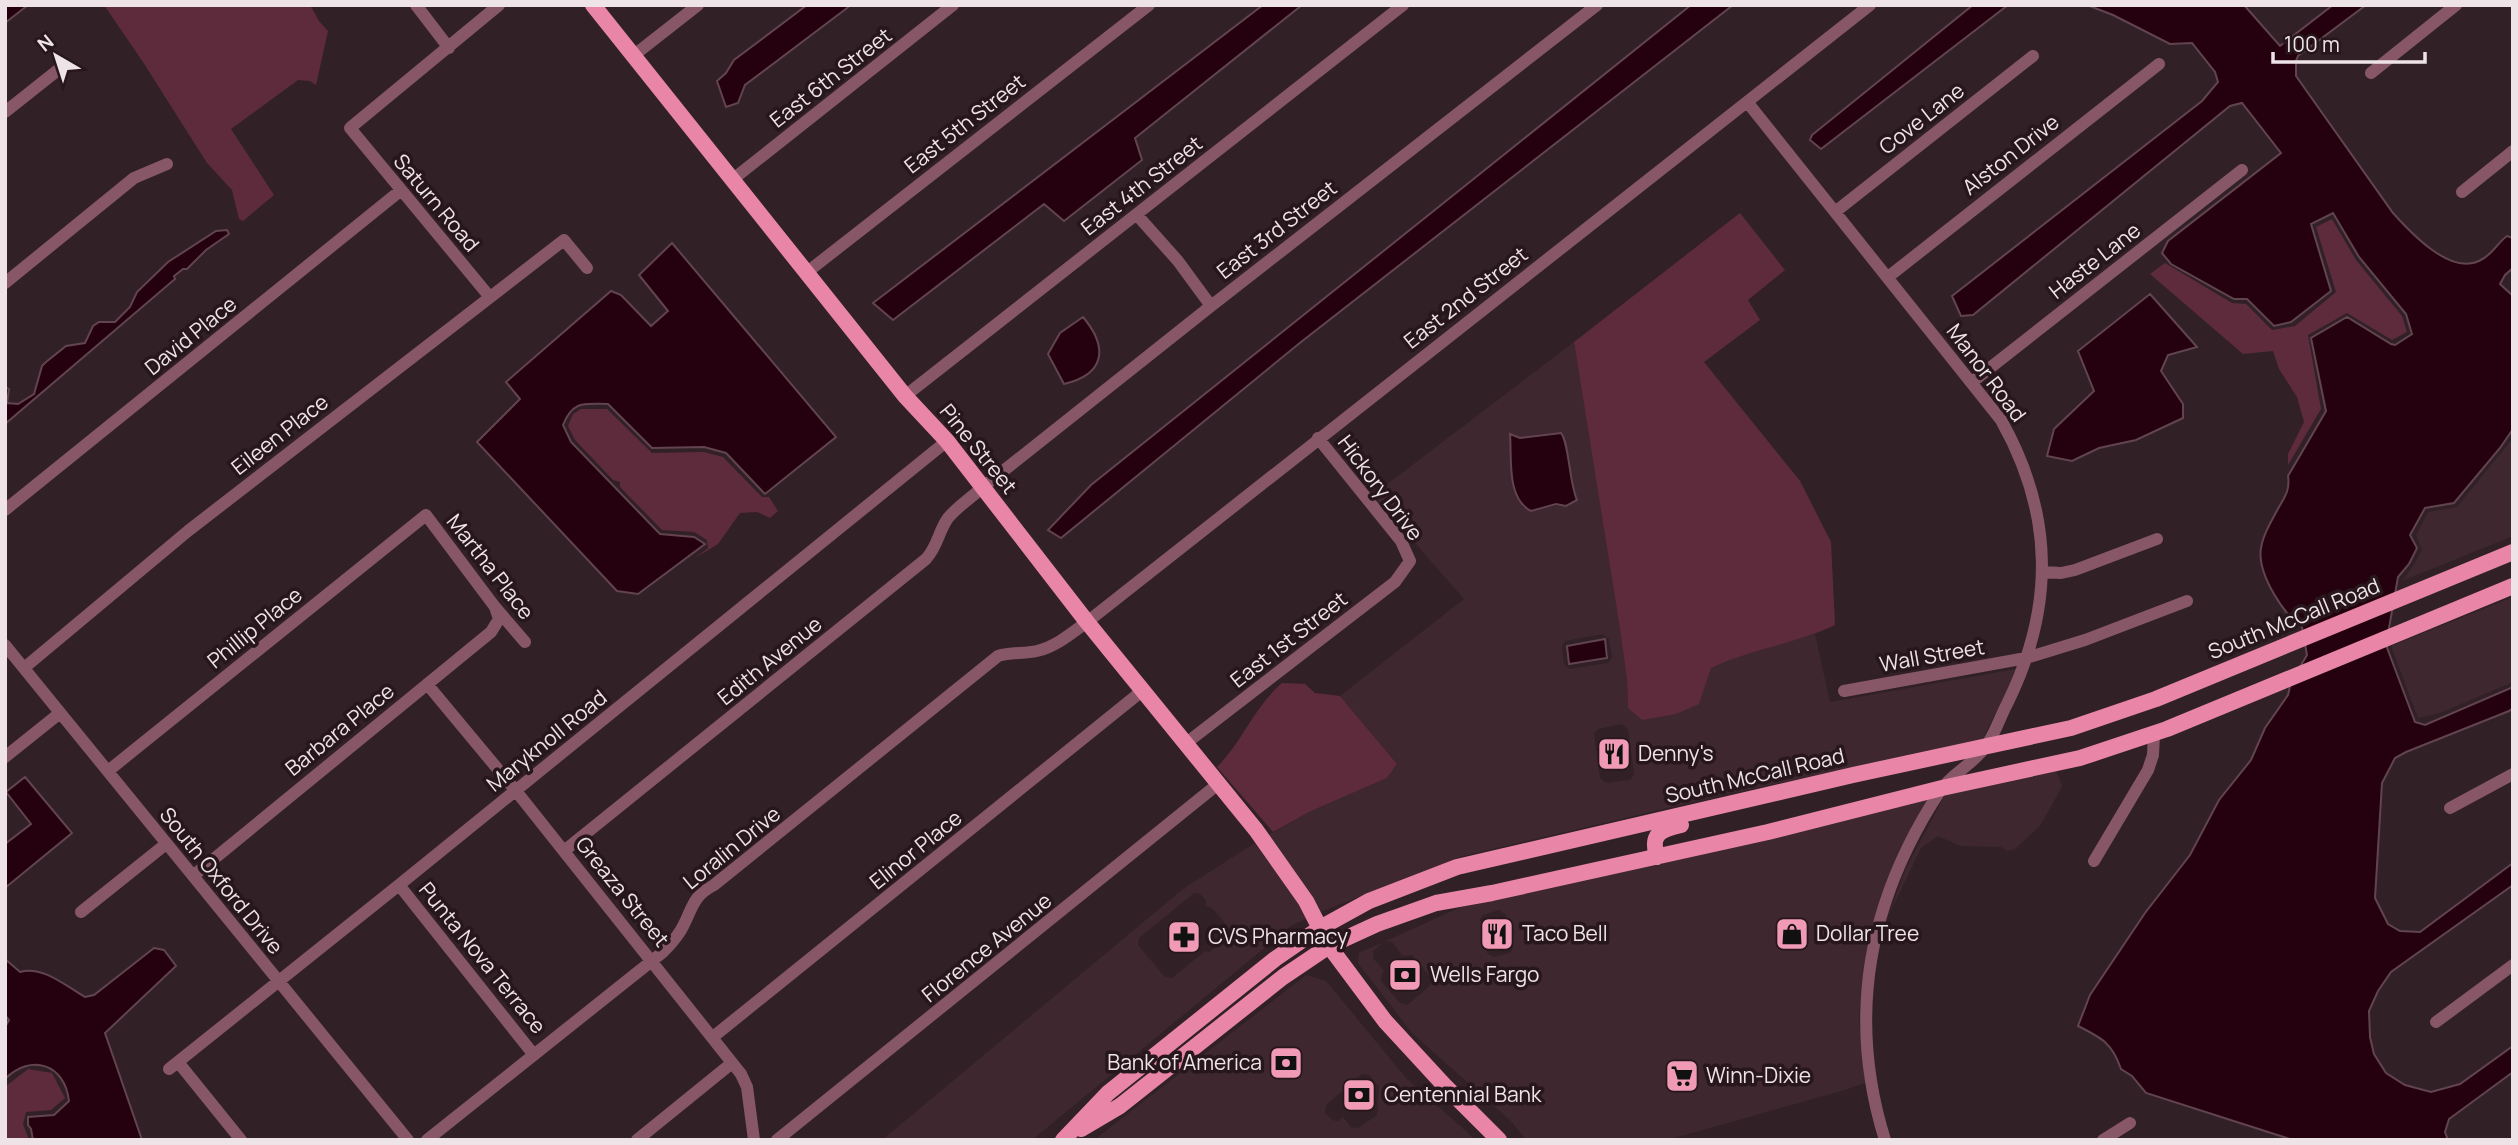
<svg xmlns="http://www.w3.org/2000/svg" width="2518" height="1145" font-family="Manrope,sans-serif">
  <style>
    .built { fill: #3e272f; fill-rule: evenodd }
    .green { fill: #5e2b3d }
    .water { fill: #25000f; stroke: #614450; stroke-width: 2 }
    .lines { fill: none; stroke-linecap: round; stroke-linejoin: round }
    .minor { stroke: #875767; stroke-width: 12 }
    .major { stroke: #e986a8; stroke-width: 16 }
    .labels { text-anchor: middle; stroke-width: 7; stroke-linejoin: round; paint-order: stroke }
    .street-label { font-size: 21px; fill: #eee3e6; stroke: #27171c }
    .poi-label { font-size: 21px; fill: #eee3e6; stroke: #27171c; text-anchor: start }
  </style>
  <rect width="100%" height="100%" fill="#312126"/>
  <path class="built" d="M1574,342L1620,629L1627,680L1628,708L1699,704L1710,668L1734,657L1815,634L1830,702L2016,669L2009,687L1981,742L1736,792L1463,856L1318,913L1267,836L1311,811L1387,778L1397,764L1340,696L1464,599L1373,495ZM1514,434L1520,438L1566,439V458L1573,491L1562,505L1531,511L1522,507ZM1603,634L1609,639L1612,658L1608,663L1570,669L1564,664L1562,646L1565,641ZM1622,724L1628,729L1634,774L1630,780L1606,783L1600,778L1594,734L1598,729Z
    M2513,438V536L2402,581L2413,566L2422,550L2416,535L2428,512L2457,507Z
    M2513,597V682L2440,713L2418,718L2391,646Z
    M2056,770L2062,786L2057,796L2040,826L2015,849L2007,851L2001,847L1961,846L1938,836L1921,848L1888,917L1876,962L1886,922L1906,868L1946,793Z
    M1930,797L1875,917L1868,946L1861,990L1859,1019L1865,1083L1841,1091L1667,1140H1526L1510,1120L1412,1033L1358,963L1359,953L1384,942L1373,951V958L1384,971L1382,974L1381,981L1400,1003L1407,1005L1431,985V978L1412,955L1403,956L1392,942L1386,941L1461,907ZM1499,910L1506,915L1513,947L1510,953L1494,957L1487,953L1480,920L1483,915Z
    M1258,841L1308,918L1291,926L1032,1140H882L1183,889ZM1194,893L1200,894L1206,900V906L1213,909L1230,929L1229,936L1210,952L1205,951L1172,978L1165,977L1138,945L1139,938Z
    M1306,975L1326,981L1407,1079L1476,1140H1094ZM1362,1074L1369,1075L1379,1087L1377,1115L1358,1128L1351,1127L1343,1117L1338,1121L1332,1120L1325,1112L1326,1105Z"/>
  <path class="green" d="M104,5H310L319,21L328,31L316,85L310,81L298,80L231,129L274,195L243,221L239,219L232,190L207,163L143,62Z
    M1740,213L1785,270L1748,300L1760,320L1704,362L1800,481L1831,542L1835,625C1795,644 1751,649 1711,668L1699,704L1676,714L1642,720L1628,708L1627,680L1620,629L1574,342Z
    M2332,219L2356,260L2402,316L2407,332L2392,340L2347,313L2308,335L2321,409L2288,465V454L2304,422L2297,397L2279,369L2273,351L2243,354L2150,274L2165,263L2232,303L2246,304L2272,330L2295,326L2336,292L2316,227Z
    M581,409H607L652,453L704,452L723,457L762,497H769L778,511L770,518L757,512L740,513L718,544L695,558L708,548L707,540L694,532L662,530L620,487V482L613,480L575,440L568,426L573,414Z
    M1282,683L1305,684L1315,693L1340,696L1397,764L1387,778L1311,811L1273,832L1217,767C1243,741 1254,707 1282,683Z
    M28,1069L52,1073L65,1098L51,1110L26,1112L23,1124L29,1140H5L6,1086Z"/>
  <path class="water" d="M5,5H28L5,23Z
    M807,5H851L745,85L738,103L726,107L717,81L726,73L734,60Z
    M1263,5H1302L1135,138L1142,160L1064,221L1044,204L893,320L873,303Z
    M1691,5H1733L1301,342L1061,538L1048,530L1091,485Z
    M1973,5H2008L1821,149L1810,140L1812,135Z
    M2087,5H2244L2280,46L2333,5H2366L2298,56L2296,61V76L2393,213C2411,233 2450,275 2479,261C2494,254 2496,244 2507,236L2513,238V268L2505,275L2500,284L2513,296V429L2500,448L2454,503L2425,508L2410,535L2417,548L2409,564L2398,577L2386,645L2415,722L2425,725L2513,687V708L2509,711L2406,752L2395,758L2382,783L2375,898L2388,924L2400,931L2420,932L2513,863V885L2391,972L2378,991L2369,1011L2370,1037L2374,1054L2386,1073L2405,1085L2431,1092L2460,1084L2513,1046V1072L2449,1119L2445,1132L2448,1140H2293L2146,1093L2132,1076L2121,1069C2112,1043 2102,1038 2078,1026L2090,995L2145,913L2190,855L2219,800L2251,760L2265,728L2288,695L2291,682L2307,655L2302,627C2290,619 2281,606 2274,594C2252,556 2259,543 2279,507C2286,495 2290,489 2288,476L2326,411L2311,338L2347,317L2391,344L2395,345L2412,334L2406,314L2359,257L2333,213L2311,224L2331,291L2291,322L2274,326L2247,299H2234L2171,264L2162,253L2168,241L2281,153L2242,103L2230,106L1973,315L1961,316L1952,296L2202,101L2218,82L2215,72L2192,43L2170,44L2113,15Z
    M227,230L229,234L206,250L187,269H183L174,276L175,279L5,424V387L9,389L7,403L18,404L34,394L42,366L46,362L66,346L85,343L93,326L99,322H115L130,307L137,292L168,262L216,231Z
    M672,243L836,437L765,494L726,453L704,447L652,448L608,404C584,404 573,400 563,425L571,442L660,534L694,537L705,544L638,594L617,591L477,442L520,399L506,382L611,291L621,295L651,326L668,311L639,275Z
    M2150,294L2197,347L2168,355L2161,371L2183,404V418L2136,440L2099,448L2072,461L2047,456L2054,429L2094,391L2078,351Z
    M1083,317C1108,347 1106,374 1064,384L1048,354L1060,333Z
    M1561,433C1569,442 1569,482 1577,500L1566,506L1556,504L1531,511C1506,498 1512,458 1510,434L1520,438Z
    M1605,639L1607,658L1569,664L1567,646Z
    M25,777L72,833L5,888V844L31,824L6,792Z
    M154,948L164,950L176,966L105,1033L142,1140H33L31,1129L28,1125V1117L54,1115L69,1101C65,1064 31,1053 5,1079V1027L9,1020L5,1015V959L20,972C42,965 66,986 85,997L94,995Z"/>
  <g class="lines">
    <path class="minor" d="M416,5L449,48
      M633,56L698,5
      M2371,73L2456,5
      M1748,103L2001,420C2054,514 2055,607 2007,704C2000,717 1995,734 1986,746C1974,764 1952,773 1940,791C1869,899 1846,1015 1885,1140
      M5,112L58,70
      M732,180L953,5
      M2462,192L2513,151
      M1835,212L2033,56
      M1137,215L1178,261L1211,306
      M806,273L1149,5
      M1888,277L2159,64
      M5,283L134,178L167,164
      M489,296L350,128L499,5
      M1972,382L2242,170
      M905,396L1403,5
      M5,510L400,191
      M2043,572L2061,573L2075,570L2157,539
      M5,645L408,1140
      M24,668L188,531L564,240L587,268
      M427,684L516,791L741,1074L747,1087L754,1140
      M1844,691L2026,658L2085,640L2187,601
      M1185,744L1395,582L1410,561L1401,541L1318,438
      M5,757L60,713
      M108,771L426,515L495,607L525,642
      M2450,808L2513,774
      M564,851L926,559C938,546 938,532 948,518C957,507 972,497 983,487L1211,306L1597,5
      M2094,861L2148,770L2153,755L2154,734
      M193,876L491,632L499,619L495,607
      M399,885L534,1055
      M81,912L166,844
      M2436,1022L2513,965
      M713,1037L1142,691
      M178,1062L241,1140
      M169,1069L399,885L947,441
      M427,1140L663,952C670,945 676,938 681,930C693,909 691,897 714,885L998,656C1011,652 1024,654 1037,651C1055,647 1072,633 1087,622L1870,5
      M637,1140L732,1063
      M777,1140L1218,784
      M2103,1140L2130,1123"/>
    <path class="major" d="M593,5L905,396L947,441L1087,622L1256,830L1306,901L1329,946L1385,1021L1444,1085L1499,1140
      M1657,857C1650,834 1660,830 1681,825
      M1081,1129L1120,1106L1283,977L1329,946L1377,924L1436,903L1492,893L1768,832L1942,788L2080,758L2167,729L2513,586
      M1063,1140L1108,1093L1275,959L1320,928L1369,901L1457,867L1853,775L2071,728L2156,699L2513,552"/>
  </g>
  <defs>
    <symbol id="restaurant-square" viewBox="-11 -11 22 22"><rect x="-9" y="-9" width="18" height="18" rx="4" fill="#f09ab6" stroke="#27171c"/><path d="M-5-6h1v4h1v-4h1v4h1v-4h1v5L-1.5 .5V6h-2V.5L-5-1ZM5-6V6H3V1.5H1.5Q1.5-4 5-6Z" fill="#111"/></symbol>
    <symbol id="shop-square" viewBox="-11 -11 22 22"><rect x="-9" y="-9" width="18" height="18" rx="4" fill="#f09ab6" stroke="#27171c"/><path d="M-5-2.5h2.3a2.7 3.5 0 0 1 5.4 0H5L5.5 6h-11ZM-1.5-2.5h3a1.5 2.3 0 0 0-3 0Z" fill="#111"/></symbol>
    <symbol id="pharmacy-square" viewBox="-11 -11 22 22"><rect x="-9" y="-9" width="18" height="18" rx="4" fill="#f09ab6" stroke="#27171c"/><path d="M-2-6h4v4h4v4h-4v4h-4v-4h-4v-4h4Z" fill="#111"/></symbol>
    <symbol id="bank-square" viewBox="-11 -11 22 22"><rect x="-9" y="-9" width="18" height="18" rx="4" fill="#f09ab6" stroke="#27171c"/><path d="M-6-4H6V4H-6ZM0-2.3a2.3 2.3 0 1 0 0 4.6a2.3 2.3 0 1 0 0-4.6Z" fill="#111"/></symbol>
    <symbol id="supermarket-square" viewBox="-11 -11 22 22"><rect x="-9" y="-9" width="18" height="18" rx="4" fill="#f09ab6" stroke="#27171c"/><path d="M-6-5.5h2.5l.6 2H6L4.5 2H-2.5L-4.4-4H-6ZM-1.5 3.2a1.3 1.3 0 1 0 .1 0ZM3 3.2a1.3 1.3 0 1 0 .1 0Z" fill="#111"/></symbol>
  </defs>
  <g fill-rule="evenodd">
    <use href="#restaurant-square" x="1595" y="735" width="38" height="38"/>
    <use href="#restaurant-square" x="1478" y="915" width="38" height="38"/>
    <use href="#shop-square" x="1773" y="915" width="38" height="38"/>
    <use href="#pharmacy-square" x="1165" y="918" width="38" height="38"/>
    <use href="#bank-square" x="1386" y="956" width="38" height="38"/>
    <use href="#bank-square" x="1267" y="1044" width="38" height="38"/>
    <use href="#supermarket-square" x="1663" y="1057" width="38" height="38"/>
    <use href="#bank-square" x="1340" y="1076" width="38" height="38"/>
  </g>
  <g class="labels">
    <g class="street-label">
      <text transform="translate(831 78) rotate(-38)" y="7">East 6th Street</text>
      <text transform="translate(1922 119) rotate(-38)" y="7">Cove Lane</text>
      <text transform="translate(965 124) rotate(-38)" y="7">East 5th Street</text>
      <text transform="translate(2011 155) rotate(-38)" y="7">Alston Drive</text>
      <text transform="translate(1142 186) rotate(-38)" y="7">East 4th Street</text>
      <text transform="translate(436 203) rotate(50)" y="7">Saturn Road</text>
      <text transform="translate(1277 230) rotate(-38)" y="7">East 3rd Street</text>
      <text transform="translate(2095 261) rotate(-38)" y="7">Haste Lane</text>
      <text transform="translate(1466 298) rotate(-38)" y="7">East 2nd Street</text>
      <text transform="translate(191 336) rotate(-39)" y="7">David Place</text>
      <text transform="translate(1986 373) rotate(53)" y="7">Manor Road</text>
      <text transform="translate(280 435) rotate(-38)" y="7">Eileen Place</text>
      <text transform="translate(978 449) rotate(51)" y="7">Pine Street</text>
      <text transform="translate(1380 488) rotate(53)" y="7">Hickory Drive</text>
      <text transform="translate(490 567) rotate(52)" y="7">Martha Place</text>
      <text transform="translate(2294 619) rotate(-22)" y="7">South McCall Road</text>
      <text transform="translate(255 628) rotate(-39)" y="7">Phillip Place</text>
      <text transform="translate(1289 640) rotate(-38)" y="7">East 1st Street</text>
      <text transform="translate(1932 656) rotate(-10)" y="7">Wall Street</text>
      <text transform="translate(770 661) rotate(-39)" y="7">Edith Avenue</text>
      <text transform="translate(340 730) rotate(-39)" y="7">Barbara Place</text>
      <text transform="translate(547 741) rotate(-39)" y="7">Maryknoll Road</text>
      <text transform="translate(1755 776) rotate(-13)" y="7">South McCall Road</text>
      <text transform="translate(732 848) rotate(-39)" y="7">Loralin Drive</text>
      <text transform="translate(916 850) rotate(-39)" y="7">Elinor Place</text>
      <text transform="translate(221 881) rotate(51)" y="7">South Oxford Drive</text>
      <text transform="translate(622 892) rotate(51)" y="7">Greaza Street</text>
      <text transform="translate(987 948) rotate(-39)" y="7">Florence Avenue</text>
      <text transform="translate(482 958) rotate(51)" y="7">Punta Nova Terrace</text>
    </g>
    <g class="poi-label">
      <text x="1638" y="761">Denny's</text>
      <text x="1522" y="941">Taco Bell</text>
      <text x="1816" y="941">Dollar Tree</text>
      <text x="1208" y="944">CVS Pharmacy</text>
      <text x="1430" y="982">Wells Fargo</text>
      <text x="1262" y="1070" text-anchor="end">Bank of America</text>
      <text x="1706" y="1083">Winn-Dixie</text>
      <text x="1384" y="1102">Centennial Bank</text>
    </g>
  </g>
  <rect width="2518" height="1145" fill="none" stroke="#eee3e6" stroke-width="14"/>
  <g transform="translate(56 56) rotate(321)" stroke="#27171c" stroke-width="5" paint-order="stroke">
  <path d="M0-5L12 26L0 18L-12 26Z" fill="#eee3e6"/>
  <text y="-10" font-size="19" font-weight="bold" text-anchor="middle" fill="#eee3e6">N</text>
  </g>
  <path d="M2273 52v10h152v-10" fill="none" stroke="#eee3e6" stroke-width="3.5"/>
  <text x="2284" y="52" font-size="21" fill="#eee3e6" stroke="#27171c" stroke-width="5" paint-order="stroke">100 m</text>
</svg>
